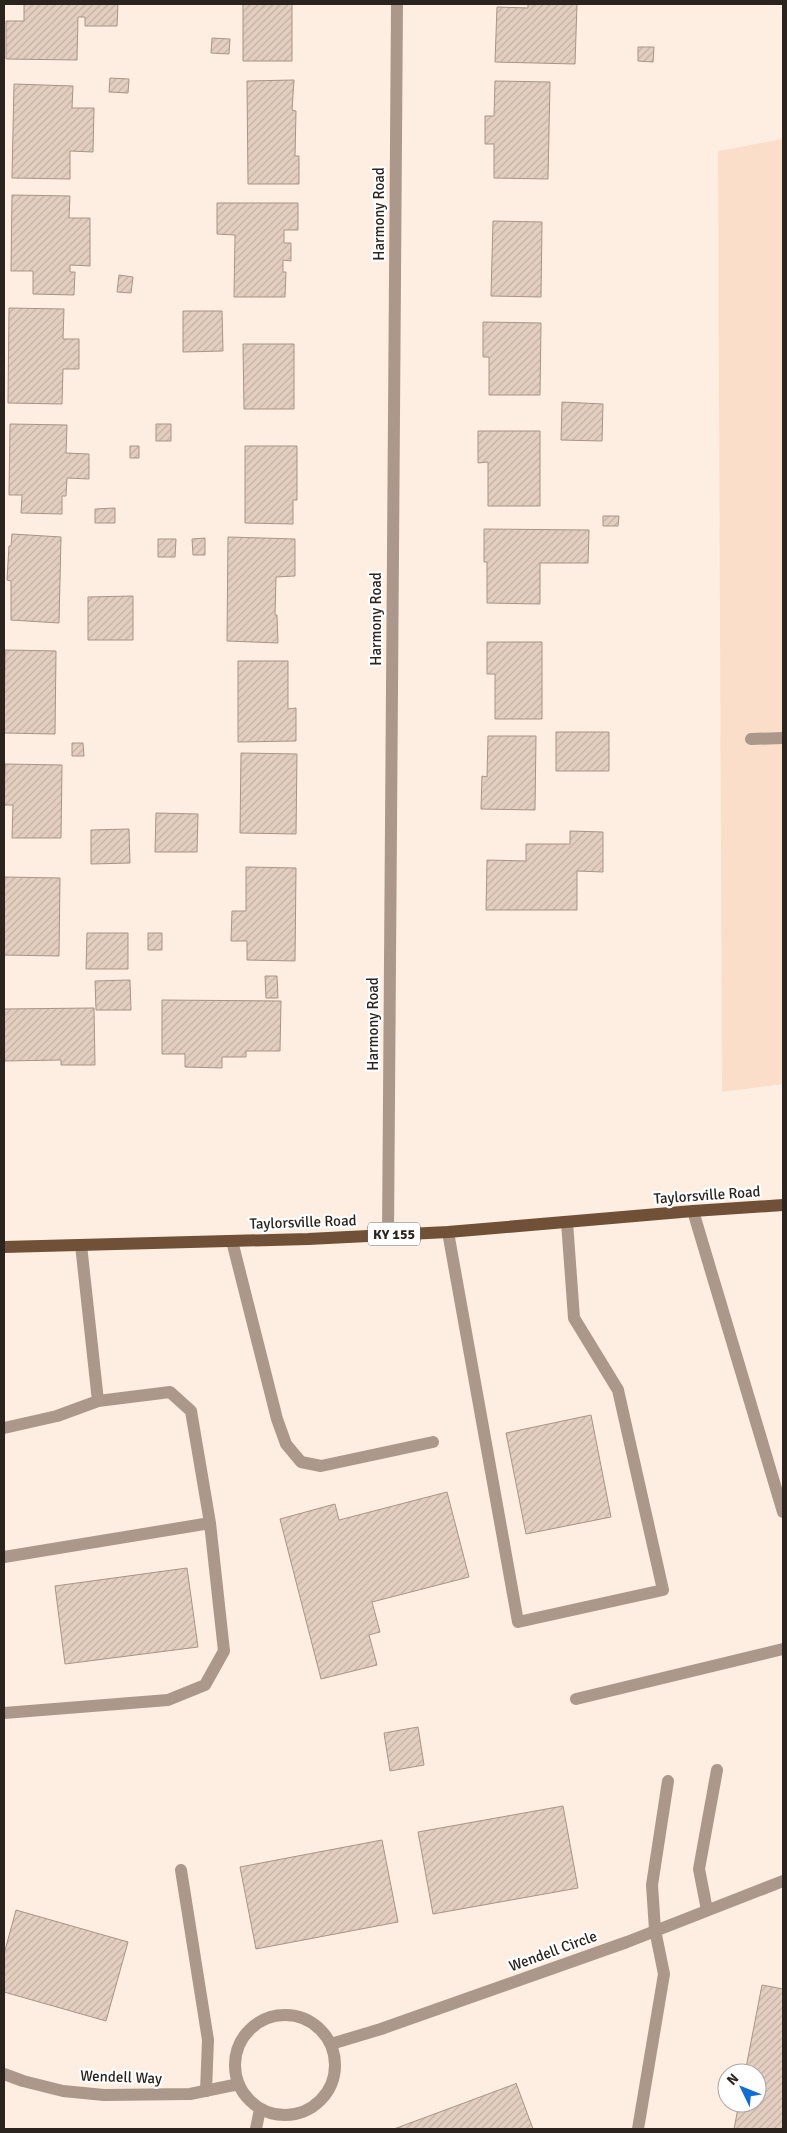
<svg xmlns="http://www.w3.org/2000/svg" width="787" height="2133" font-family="Signika,sans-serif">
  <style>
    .built { fill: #fadeca }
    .building { fill: url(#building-hatch); stroke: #a89587 }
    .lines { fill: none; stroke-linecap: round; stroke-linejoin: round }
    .lane { stroke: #ac988b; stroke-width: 12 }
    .street { stroke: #ac988b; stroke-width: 12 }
    .primary { stroke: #715038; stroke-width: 12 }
    .labels { text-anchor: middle; stroke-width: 4.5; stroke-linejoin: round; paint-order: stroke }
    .shield { fill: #fff; stroke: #6b6562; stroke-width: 1 }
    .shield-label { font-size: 14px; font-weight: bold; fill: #2b231e }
    .street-label { font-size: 15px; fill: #2b231e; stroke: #fff }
  </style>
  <defs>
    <pattern id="building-hatch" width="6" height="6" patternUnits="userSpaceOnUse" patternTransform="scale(1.25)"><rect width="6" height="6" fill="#e3cec0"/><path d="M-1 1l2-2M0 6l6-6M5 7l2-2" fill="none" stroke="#c3b1a5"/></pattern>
  </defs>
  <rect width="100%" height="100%" fill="#feede1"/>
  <path class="built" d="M783,139V1084L722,1092L718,151Z"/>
  <path class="building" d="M24,4H118L117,26H85V17H78L77,60L6,59V21H24Z
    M243,4H292V61H243Z
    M528,4H577L575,64L495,62L497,7L528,8Z
    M212,38L230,39L229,54L211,53Z
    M638,47H654L653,62L638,61Z
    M110,78L129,79L128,93L109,92Z
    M294,80L292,110L296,111L295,156H299V184H248L247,81Z
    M495,81L550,82L548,179L494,178V144H485V116H494Z
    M14,84L73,86L72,108H94L93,152L70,151V179L12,178Z
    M12,195L70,196L69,218H90V266L70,265V272H75L74,295L33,294V271H11Z
    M217,203H298V230H284V243H291V261L283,260V272H286L285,297H234L235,235L217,234Z
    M493,221L542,222L541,297L491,296Z
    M119,275L133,277L131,293L117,292Z
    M9,308L64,309L63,339H79V369H63L62,404L8,403Z
    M183,311H222L223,351L183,352Z
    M483,322L541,323L540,395H489V357H483Z
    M243,344H294V409H244Z
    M562,402L603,404L602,441L561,440Z
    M10,424L67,425L66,453L89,454V479L67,478L66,496H62V514L21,513L22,495H9Z
    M156,424H171V441H156Z
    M478,431H540V506H488V462L478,463Z
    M130,446H139V458H130Z
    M245,446H297V500H293V524L245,523Z
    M115,508V523H95V509Z
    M603,516H619L618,526H603Z
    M484,529L589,530L588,563H540V604L487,603V562H484Z
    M12,534L61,537L59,623L11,620V581L7,580L9,546H11Z
    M228,537L295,539V576L276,577L275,615H277L278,643L227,641Z
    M205,538V555H193L192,539Z
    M158,539H176L175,557H158Z
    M133,596V640H88V597Z
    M487,642H542V719H495V674H487Z
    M5,650L56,651L55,734L4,733Z
    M238,661H288V709L296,708V741L238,742Z
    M556,732H609V771H556Z
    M488,736H536L535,810L481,809L482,776L487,777Z
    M72,743H83L84,756H72Z
    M241,753L297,754L296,834L240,833Z
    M5,764L62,765L61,838H12L13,805H4Z
    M156,813L198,814L197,852H155Z
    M129,829L130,863L91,864V830Z
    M570,831L603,832V872L577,871V910H486L487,860L526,861V844H570Z
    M246,867L296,868L295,961L247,960V941H231L232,911H246Z
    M4,877L60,878L59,956L4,955Z
    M87,933H128V969H86Z
    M148,933H162V950H148Z
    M265,976H277L278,998H266Z
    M130,980L131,1010H96L95,981Z
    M162,1000L281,1001L280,1051H246V1057H222V1068L185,1067V1054H162Z
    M94,1008L95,1065H61V1060L4,1061V1009Z
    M591,1415L611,1517L526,1534L506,1433Z
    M447,1492L469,1577L372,1602L380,1632L369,1635L377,1665L321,1679L280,1519L335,1504L339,1520Z
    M187,1568L198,1647L65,1664L55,1586Z
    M418,1727L424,1765L390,1771L384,1733Z
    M563,1806L578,1888L433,1914L418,1832Z
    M382,1840L398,1922L256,1949L240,1867Z
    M16,1910L128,1942L106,2021L4,1992V1954Z
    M762,1985L783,1989V2129H734L739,2103H757V2073H745Z
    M516,2083L533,2129H394L515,2084Z"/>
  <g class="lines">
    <path class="lane" d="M751,739L783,738
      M693,1211L783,1512
      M448,1232L518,1622L663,1590L618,1390L574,1318L567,1222
      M232,1241L277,1419L286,1444L301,1462L321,1466L433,1442
      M4,1428L57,1416L98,1401L81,1245
      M4,1557L210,1523L191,1411L170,1392L98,1401
      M576,1699L783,1649
      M4,1713L168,1700L205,1685L224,1651L210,1523
      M181,1870L208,2040L206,2091
      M707,1910L699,1869L717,1770
      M638,2129L664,1974L655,1930L652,1885L668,1781"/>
    <path class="street" d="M388,1235L397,4
      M235 2065a50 50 0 1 1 100 0a50 50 0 1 1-100 0Z
      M331,2044L381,2029L627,1942L783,1881
      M4,2074L23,2081L63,2091L104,2095L190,2094L239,2084
      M256,2129L260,2109"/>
    <path class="primary" d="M4,1247L308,1239L448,1232L693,1211L783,1205"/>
  </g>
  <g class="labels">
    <rect class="shield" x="368" y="1222.5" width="52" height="23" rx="4"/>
    <g class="shield-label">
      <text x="394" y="1239">KY 155</text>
    </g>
    <g class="street-label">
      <text transform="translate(379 214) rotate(-90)" y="5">Harmony Road</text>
      <text transform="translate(376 619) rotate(-90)" y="5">Harmony Road</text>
      <text transform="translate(373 1024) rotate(-90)" y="5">Harmony Road</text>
      <text transform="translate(707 1195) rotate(-4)" y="5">Taylorsville Road</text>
      <text transform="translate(303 1222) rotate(-2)" y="5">Taylorsville Road</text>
      <text transform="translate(553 1951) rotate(-20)" y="5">Wendell Circle</text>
      <text transform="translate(121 2077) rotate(2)" y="5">Wendell Way</text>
    </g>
  </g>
  <rect width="787" height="2133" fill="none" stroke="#2b231e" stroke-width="10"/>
  <g transform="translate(742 2088) rotate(313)"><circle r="24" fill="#ffffff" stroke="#aaa7a5"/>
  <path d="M0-4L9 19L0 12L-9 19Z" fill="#106dd6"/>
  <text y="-8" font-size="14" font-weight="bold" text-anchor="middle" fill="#2b231e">N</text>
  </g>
</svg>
